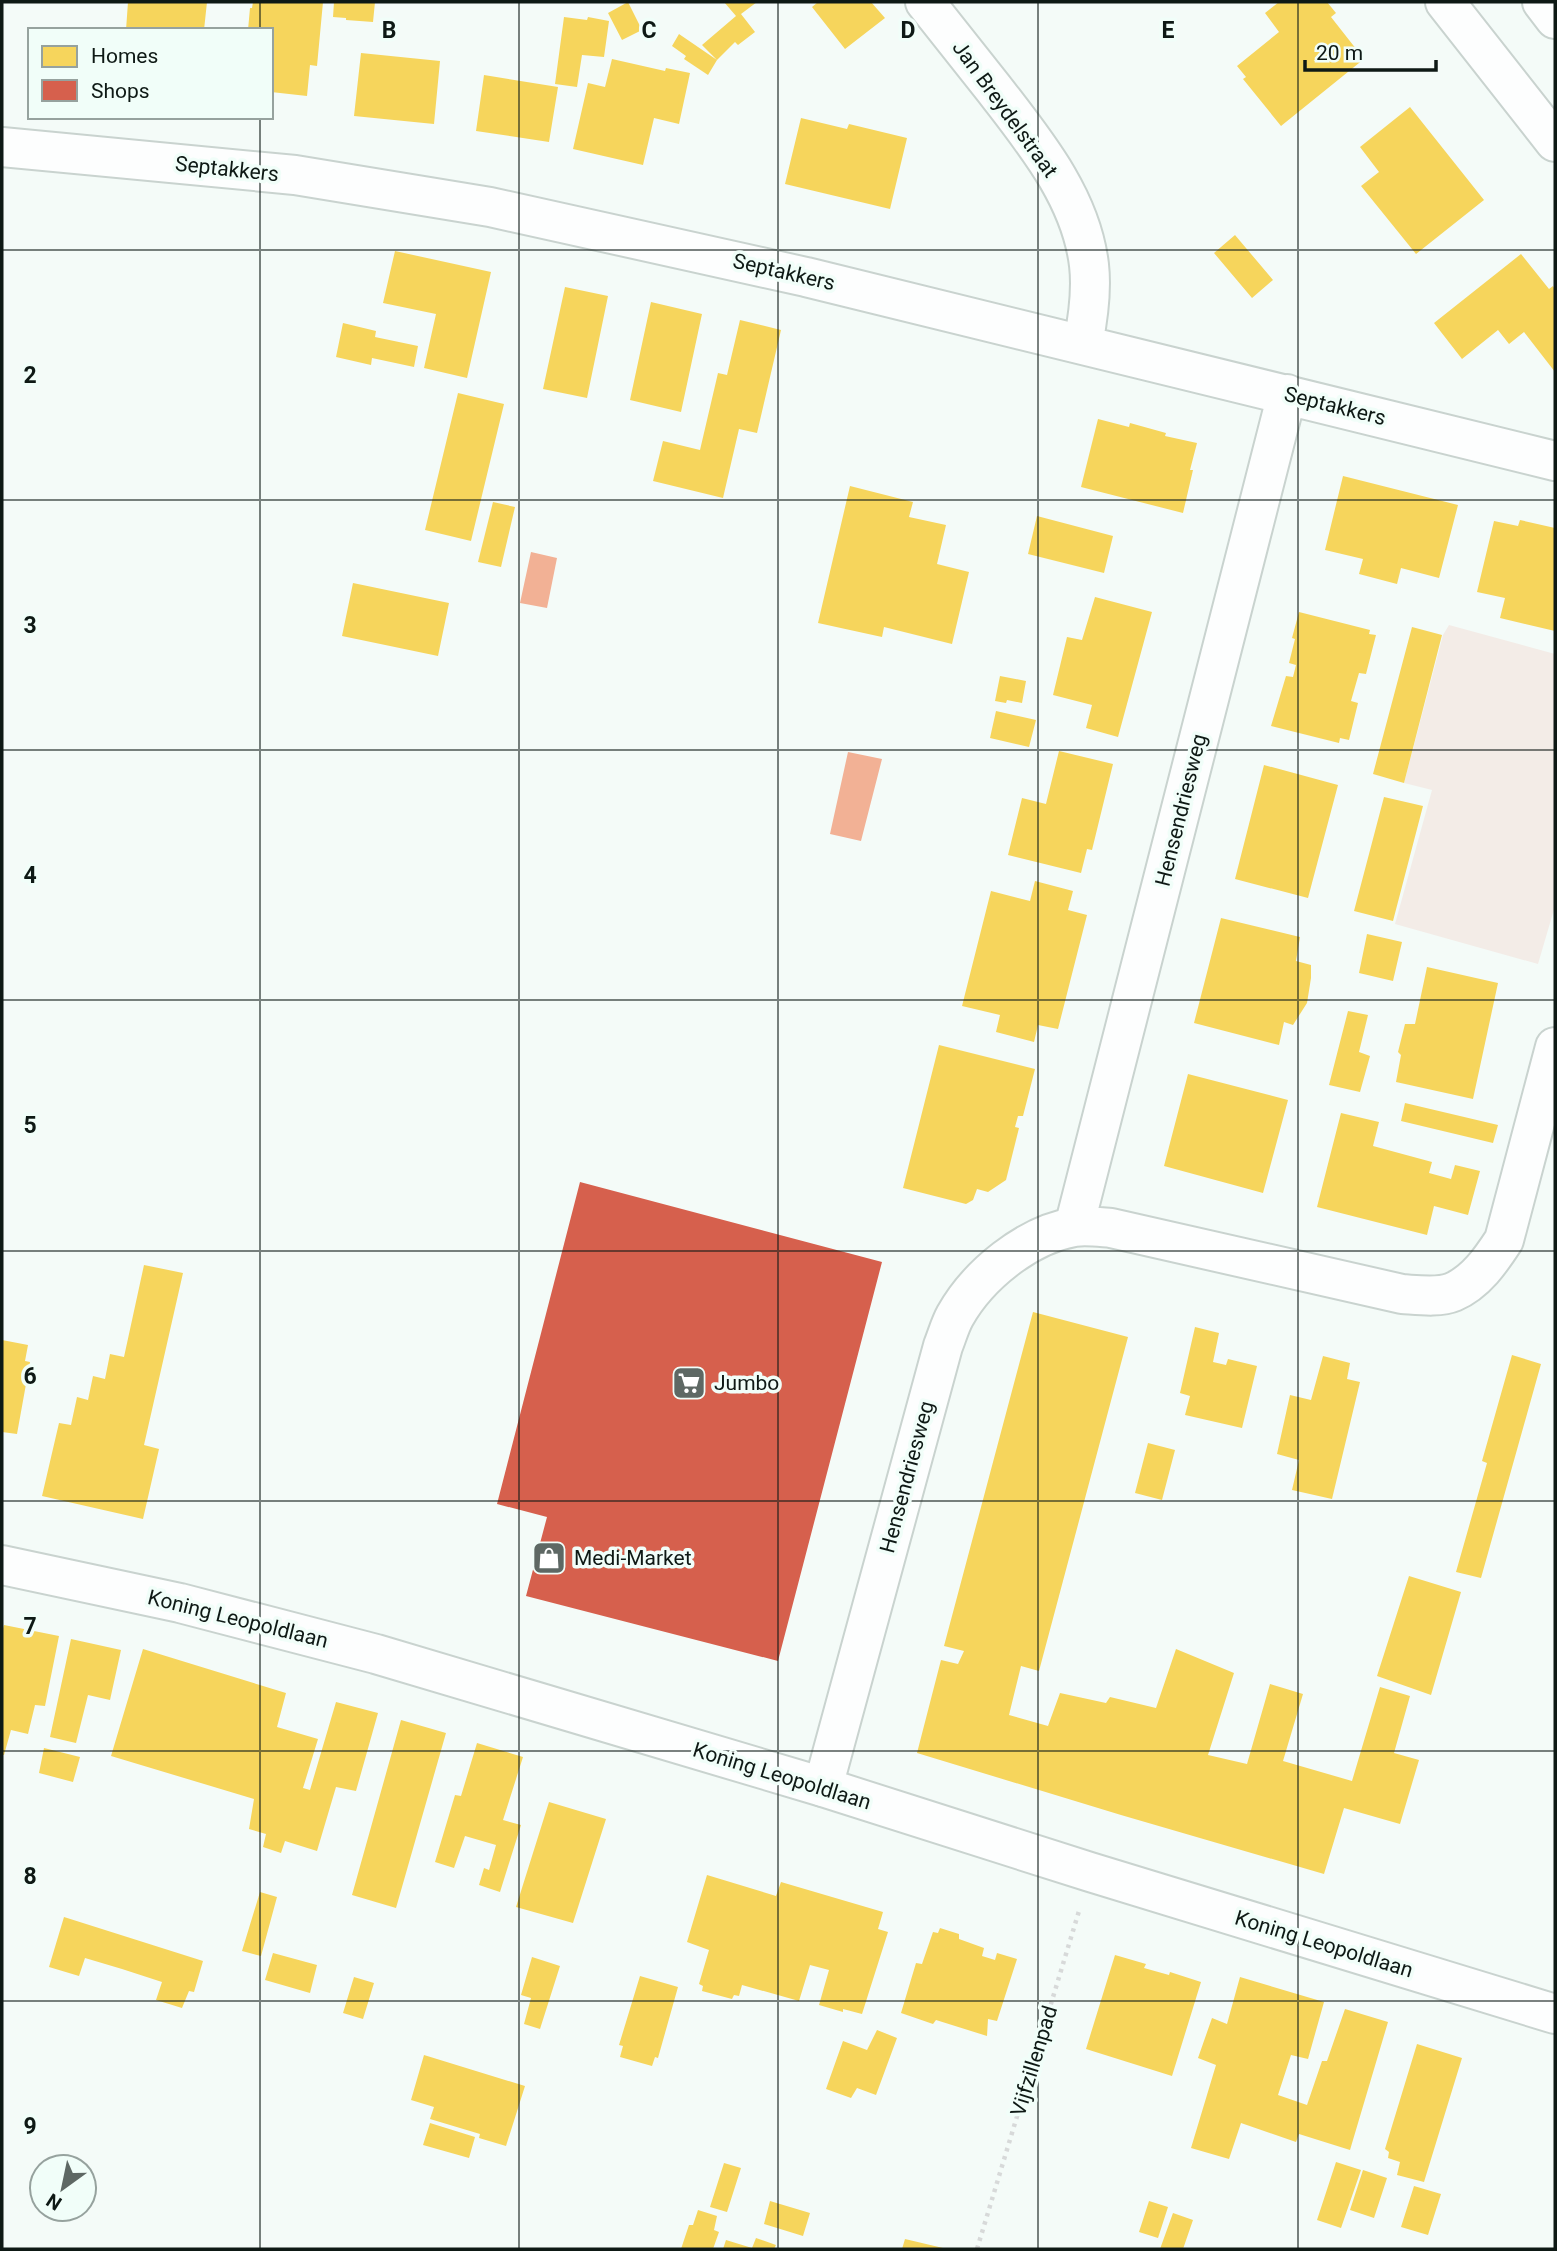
<svg xmlns="http://www.w3.org/2000/svg" width="1557" height="2251" font-family="Roboto,sans-serif">
  <style>
    .green { fill: #f3ece7 }
    .water { fill: #f2b195 }
    .homes { fill: #f6d55c }
    .shops { fill: #d6604d }
    .lines { fill: none; stroke-linecap: round; stroke-linejoin: round }
    .minor-casing { stroke: #c9d3cf; stroke-width: 42 }
    .secondary-casing { stroke: #c9d3cf; stroke-width: 42 }
    .path { stroke: #d7d9d9; stroke-width: 4.5; stroke-dasharray: 3.5 5; stroke-linecap: butt }
    .minor { stroke: #fdfefe; stroke-width: 38 }
    .secondary { stroke: #fdfefe; stroke-width: 38 }
    .grid { fill: none; stroke: #0e1915; stroke-width: 2; stroke-opacity: 0.55 }
    .labels { text-anchor: middle; stroke-width: 7; stroke-linejoin: round; paint-order: stroke }
    .street-label { font-size: 21px; fill: #0e1915; stroke: #f1fef9 }
    .poi-label { font-size: 21px; fill: #0e1915; stroke: #f1fef9; text-anchor: start }
    .grid-label { font-size: 23px; text-anchor: middle; font-weight: bold; fill: #0e1915; stroke: #f1fef9; stroke-width: 7; stroke-linejoin: round; paint-order: stroke }
  </style>
  <rect width="100%" height="100%" fill="#f4fbf8"/>
  <path class="green" d="M1449,625L1555,654V906L1538,964L1395,924L1432,790L1404,783L1443,635Z"/>
  <path class="water" d="M531,552L557,558L547,608L520,603Z
    M848,752L882,759L861,841L830,834Z"/>
  <path class="homes" d="M128,2H207L204,30H126Z
    M253,2H323L317,66L310,65L307,96L271,92V30H248L250,8H252Z
    M334,2H375L373,22L346,20V18L333,17Z
    M628,2L642,30L622,40L608,13Z
    M724,2H757L741,14L755,32L738,45L735,42L717,60L702,45L736,16Z
    M818,2H871L885,18L845,49L812,7Z
    M1279,2H1327L1336,13L1331,17L1364,59L1281,126L1243,79L1246,77L1237,66L1279,32L1265,13Z
    M564,17L587,20L588,17L609,21L604,57L582,55L577,87L555,84Z
    M679,34L717,60L708,75L684,59L686,56L672,46Z
    M361,53L440,61L434,124L354,116Z
    M612,59L665,71L666,68L690,73L679,124L654,118L643,165L573,149L588,83L605,87Z
    M484,75L558,87L549,142L476,131Z
    M1410,107L1484,200L1416,254L1361,186L1379,172L1360,147Z
    M801,118L847,129L849,124L907,138L890,209L785,184Z
    M1235,235L1273,280L1252,298L1214,253Z
    M395,251L491,272L467,378L424,368L436,314L383,303Z
    M1521,254L1549,289L1553,286L1555,290V372L1524,332L1509,344L1498,330L1462,359L1434,323Z
    M565,287L608,296L587,398L543,389Z
    M651,302L702,314L681,412L630,400Z
    M740,320L781,330L757,433L739,429L723,498L653,481L663,441L700,450L718,373L727,375Z
    M343,323L376,331L375,337L418,346L414,367L372,358L371,365L336,357Z
    M458,393L504,404L471,541L425,530Z
    M1098,419L1129,427L1130,423L1166,433L1165,436L1197,443L1190,470H1193L1183,513L1081,487Z
    M1343,476L1458,505L1439,578L1401,568L1397,584L1359,574L1363,559L1325,550Z
    M850,486L913,502L909,517L946,525L937,564L969,572L952,644L884,627L882,637L818,623Z
    M493,502L515,507L501,567L478,562Z
    M1037,516L1113,536L1104,573L1028,554Z
    M1520,520L1555,528V631L1500,618L1505,598L1477,592L1494,521L1518,526Z
    M353,583L449,603L438,656L342,636Z
    M1095,597L1152,612L1118,737L1086,728L1092,705L1053,695L1067,637L1082,640Z
    M1299,612L1370,630L1369,634L1376,635L1366,674L1359,673L1351,701L1358,703L1349,740L1340,738L1339,743L1271,726L1286,676L1293,677L1296,665L1289,663L1295,639L1292,638Z
    M1412,627L1442,635L1404,783L1373,774Z
    M1000,676L1026,681L1022,703L1007,700L1006,703L995,701Z
    M996,711L1036,720L1029,747L990,738Z
    M1059,751L1113,764L1092,850L1087,849L1081,873L1008,855L1022,798L1046,804Z
    M1264,765L1338,785L1308,898L1235,879Z
    M1384,797L1423,806L1393,921L1354,911Z
    M1035,881L1073,891L1068,910L1087,915L1058,1029L1038,1025L1034,1042L996,1032L1000,1015L962,1006L991,891L1030,901Z
    M1221,918L1300,937L1296,961L1311,965V978L1307,1003L1293,1025L1284,1022L1279,1045L1194,1023Z
    M1367,934L1402,942L1393,981L1359,973Z
    M1427,967L1498,983L1473,1099L1396,1082L1401,1055L1398,1052L1405,1024H1415Z
    M1348,1011L1368,1015L1359,1052L1370,1056L1360,1092L1329,1085Z
    M939,1045L1035,1069L1023,1116H1018L1015,1127L1019,1128L1006,1180L988,1192L977,1189L973,1200L966,1204L903,1188Z
    M1188,1074L1288,1100L1263,1193L1164,1166Z
    M1405,1103L1498,1125L1493,1143L1401,1121Z
    M1341,1113L1379,1122L1373,1146L1432,1162L1429,1173L1451,1179L1455,1165L1480,1171L1468,1215L1434,1206L1427,1235L1317,1207Z
    M144,1265L183,1273L144,1445L159,1449L143,1519L42,1496L59,1423L71,1425L77,1397L88,1400L93,1376L105,1379L110,1354L124,1357Z
    M1033,1312L1128,1337L1039,1671L1021,1666L1009,1715L1048,1726L1060,1693L1106,1703L1110,1697L1156,1708L1176,1649L1234,1673L1208,1755L1247,1764L1270,1684L1303,1694L1283,1761L1352,1781L1380,1687L1410,1696L1394,1753L1419,1760L1400,1824L1344,1808L1324,1874L1121,1815L917,1753L941,1660L958,1664L964,1651L944,1646Z
    M1195,1327L1219,1333L1213,1362L1226,1365L1228,1359L1257,1366L1242,1428L1185,1415L1190,1396L1180,1393Z
    M2,1340L28,1345L25,1361L30,1362L17,1434L2,1432Z
    M1512,1355L1541,1364L1481,1578L1456,1572L1487,1463L1482,1461Z
    M1323,1356L1350,1363L1347,1379L1360,1382L1332,1499L1292,1490L1299,1460L1277,1454L1290,1395L1311,1400Z
    M1148,1443L1175,1450L1162,1500L1135,1493Z
    M1409,1576L1461,1592L1431,1695L1377,1676Z
    M4,1625L59,1636L45,1706L35,1705L28,1734L11,1730L4,1755H2V1632Z
    M71,1639L121,1650L110,1700L88,1695L76,1743L50,1737Z
    M143,1649L286,1693L277,1727L318,1739L303,1788L310,1790L336,1702L378,1713L356,1791L336,1787L317,1851L285,1841L281,1853L263,1847L266,1834L249,1829L254,1799L111,1756Z
    M401,1720L446,1733L396,1908L352,1895Z
    M477,1743L523,1757L503,1820L521,1825L500,1892L479,1885L484,1868L489,1870L496,1845L465,1836L454,1868L435,1862L455,1795L461,1796Z
    M44,1748L80,1757L73,1782L39,1773Z
    M549,1802L606,1819L573,1923L516,1907Z
    M707,1875L776,1896L781,1882L883,1912L878,1929L888,1932L862,2014L843,2009V2012L819,2005L829,1970L810,1965L799,2001L742,1985L739,1996L734,1995L732,1999L702,1991L703,1986L699,1984L709,1950L687,1942Z
    M260,1892L277,1897L261,1956L242,1951Z
    M64,1917L203,1961L194,1992L189,1991L182,2008L156,2000L162,1982L122,1969L85,1958L79,1976L49,1967Z
    M940,1928L959,1934V1939L984,1948L982,1956L995,1960L997,1953L1017,1959L997,2021L988,2019L987,2036L936,2020L933,2024L901,2013L916,1963L922,1964L933,1932L938,1933Z
    M273,1953L317,1965L310,1993L265,1980Z
    M1115,1955L1146,1964L1144,1968L1169,1975L1170,1972L1201,1982L1172,2076L1086,2049Z
    M532,1957L560,1966L540,2029L524,2024L531,1998L521,1995Z
    M640,1976L678,1987L658,2058L655,2057L652,2066L620,2057L623,2046L619,2045Z
    M354,1977L374,1983L363,2019L343,2013Z
    M1240,1977L1324,2002L1308,2059L1291,2055L1278,2095L1307,2105L1322,2061H1327L1345,2009L1388,2022L1350,2150L1299,2134L1296,2142L1241,2123L1229,2159L1191,2148L1216,2065L1198,2058L1212,2018L1227,2024Z
    M877,2030L897,2038L876,2095L857,2088L851,2098L826,2089L843,2041L867,2050Z
    M1417,2044L1462,2058L1424,2182L1397,2175L1400,2162L1388,2158L1389,2152L1385,2149Z
    M424,2055L525,2086L506,2146L479,2138L480,2134L430,2119L434,2107L411,2100Z
    M430,2123L475,2137L469,2158L423,2145Z
    M1336,2162L1361,2170L1341,2228L1317,2220Z
    M724,2163L741,2168L727,2212L710,2207Z
    M1363,2170L1387,2178L1374,2218L1350,2210Z
    M1414,2186L1441,2194L1428,2235L1401,2227Z
    M770,2201L810,2213L803,2236L764,2224Z
    M1149,2201L1168,2207L1158,2238L1139,2232Z
    M698,2210L717,2216L714,2230L719,2232L713,2249H681L689,2225H693Z
    M1173,2213L1193,2220L1183,2249H1160Z
    M756,2238L776,2245L774,2249H723L726,2240L752,2248Z
    M905,2239L943,2248V2249H902Z"/>
  <path class="shops" d="M580,1182L882,1262L778,1661L526,1596L547,1517L497,1504Z"/>
  <g class="lines">
    <defs>
      <path id="minor" d="M925,2C948,31 971,60 994,89C1034,141 1081,197 1089,265C1092,291 1088,319 1083,344
        M1542,2L1555,19
        M2,147L295,175L490,207L806,277L1555,461
        M1074,1227L1287,394
        M823,1787L943,1346C947,1336 950,1325 955,1316C978,1275 1027,1235 1074,1227C1085,1225 1099,1227 1111,1228L1402,1294C1418,1295 1439,1298 1453,1292C1476,1282 1491,1260 1504,1240L1555,1047"/>
      <path id="secondary" d="M1445,2L1555,142
        M2,1565L180,1603L376,1654L823,1787L1090,1872L1555,2014"/>
    </defs>
    <use href="#minor" class="minor-casing"/>
    <use href="#secondary" class="secondary-casing"/>
    <path class="path" d="M977,2249L1079,1911"/>
    <use href="#minor" class="minor"/>
    <use href="#secondary" class="secondary"/>
  </g>
  <path class="grid" d="M260,2V30M519,2V2249M778,2V2249M1038,2V2249M1298,2V2249M260,117V2249M2,250H1555M2,500H1555M2,750H1555M2,1000H1555M2,1251H1555M2,1501H1555M2,1751H1555M2,2001H1555"/>
  <defs>
    <symbol id="supermarket-square" viewBox="-11 -11 22 22"><rect x="-9" y="-9" width="18" height="18" rx="4" fill="#5e6864" stroke="#f1fef9"/><path d="M-6-5.5h2.5l.6 2H6L4.5 2H-2.5L-4.4-4H-6ZM-1.5 3.2a1.3 1.3 0 1 0 .1 0ZM3 3.2a1.3 1.3 0 1 0 .1 0Z" fill="#fff"/></symbol>
    <symbol id="shop-square" viewBox="-11 -11 22 22"><rect x="-9" y="-9" width="18" height="18" rx="4" fill="#5e6864" stroke="#f1fef9"/><path d="M-5-2.5h2.3a2.7 3.5 0 0 1 5.4 0H5L5.5 6h-11ZM-1.5-2.5h3a1.5 2.3 0 0 0-3 0Z" fill="#fff"/></symbol>
  </defs>
  <g fill-rule="evenodd">
    <use href="#supermarket-square" x="670" y="1364" width="38" height="38"/>
    <use href="#shop-square" x="530" y="1539" width="38" height="38"/>
  </g>
  <g class="labels">
    <g class="street-label">
      <text transform="translate(1005 109) rotate(54)" y="7">Jan Breydelstraat</text>
      <text transform="translate(227 169) rotate(6)" y="7">Septakkers</text>
      <text transform="translate(784 272) rotate(13)" y="7">Septakkers</text>
      <text transform="translate(1335 406) rotate(14)" y="7">Septakkers</text>
      <text transform="translate(1181 810) rotate(-76)" y="7">Hensendriesweg</text>
      <text transform="translate(907 1477) rotate(-75)" y="7">Hensendriesweg</text>
      <text transform="translate(238 1619) rotate(14)" y="7">Koning Leopoldlaan</text>
      <text transform="translate(782 1776) rotate(17)" y="7">Koning Leopoldlaan</text>
      <text transform="translate(1324 1944) rotate(17)" y="7">Koning Leopoldlaan</text>
      <text transform="translate(1034 2061) rotate(-73)" y="7">Vijfzillenpad</text>
    </g>
    <g class="poi-label">
      <text x="714" y="1390">Jumbo</text>
      <text x="574" y="1565">Medi-Market</text>
    </g>
  </g>
  <g class="grid-label">
    <text x="389" y="38">B</text>
    <text x="649" y="38">C</text>
    <text x="908" y="38">D</text>
    <text x="1168" y="38">E</text>
    <text x="30" y="383">2</text>
    <text x="30" y="633">3</text>
    <text x="30" y="883">4</text>
    <text x="30" y="1133">5</text>
    <text x="30" y="1384">6</text>
    <text x="30" y="1634">7</text>
    <text x="30" y="1884">8</text>
    <text x="30" y="2134">9</text>
  </g>
  <rect width="1557" height="2251" fill="none" stroke="#0e1915" stroke-width="7"/>
  <rect x="28" y="28" width="245" height="91" fill="#f1fef9" stroke="#96a29e" stroke-width="2"/>
  <rect x="42" y="46" width="35" height="21" fill="#f6d55c" stroke="#96a29e" stroke-width="2"/>
  <text x="91" y="63" font-size="21" fill="#0e1915">Homes</text>
  <rect x="42" y="80" width="35" height="21" fill="#d6604d" stroke="#96a29e" stroke-width="2"/>
  <text x="91" y="98" font-size="21" fill="#0e1915">Shops</text>
  <g transform="translate(63 2188) rotate(213)"><circle r="33" fill="#f1fef9" stroke="#96a29e" stroke-width="2"/>
  <path d="M0-5L12 26L0 18L-12 26Z" fill="#5e6864"/>
  <text y="-10" font-size="19" font-weight="bold" text-anchor="middle" fill="#0e1915">N</text>
  </g>
  <path d="M1305 60v10h131v-10" fill="none" stroke="#0e1915" stroke-width="3.5"/>
  <text x="1316" y="60" font-size="21" fill="#0e1915" stroke="#f1fef9" stroke-width="5" paint-order="stroke">20 m</text>
</svg>
